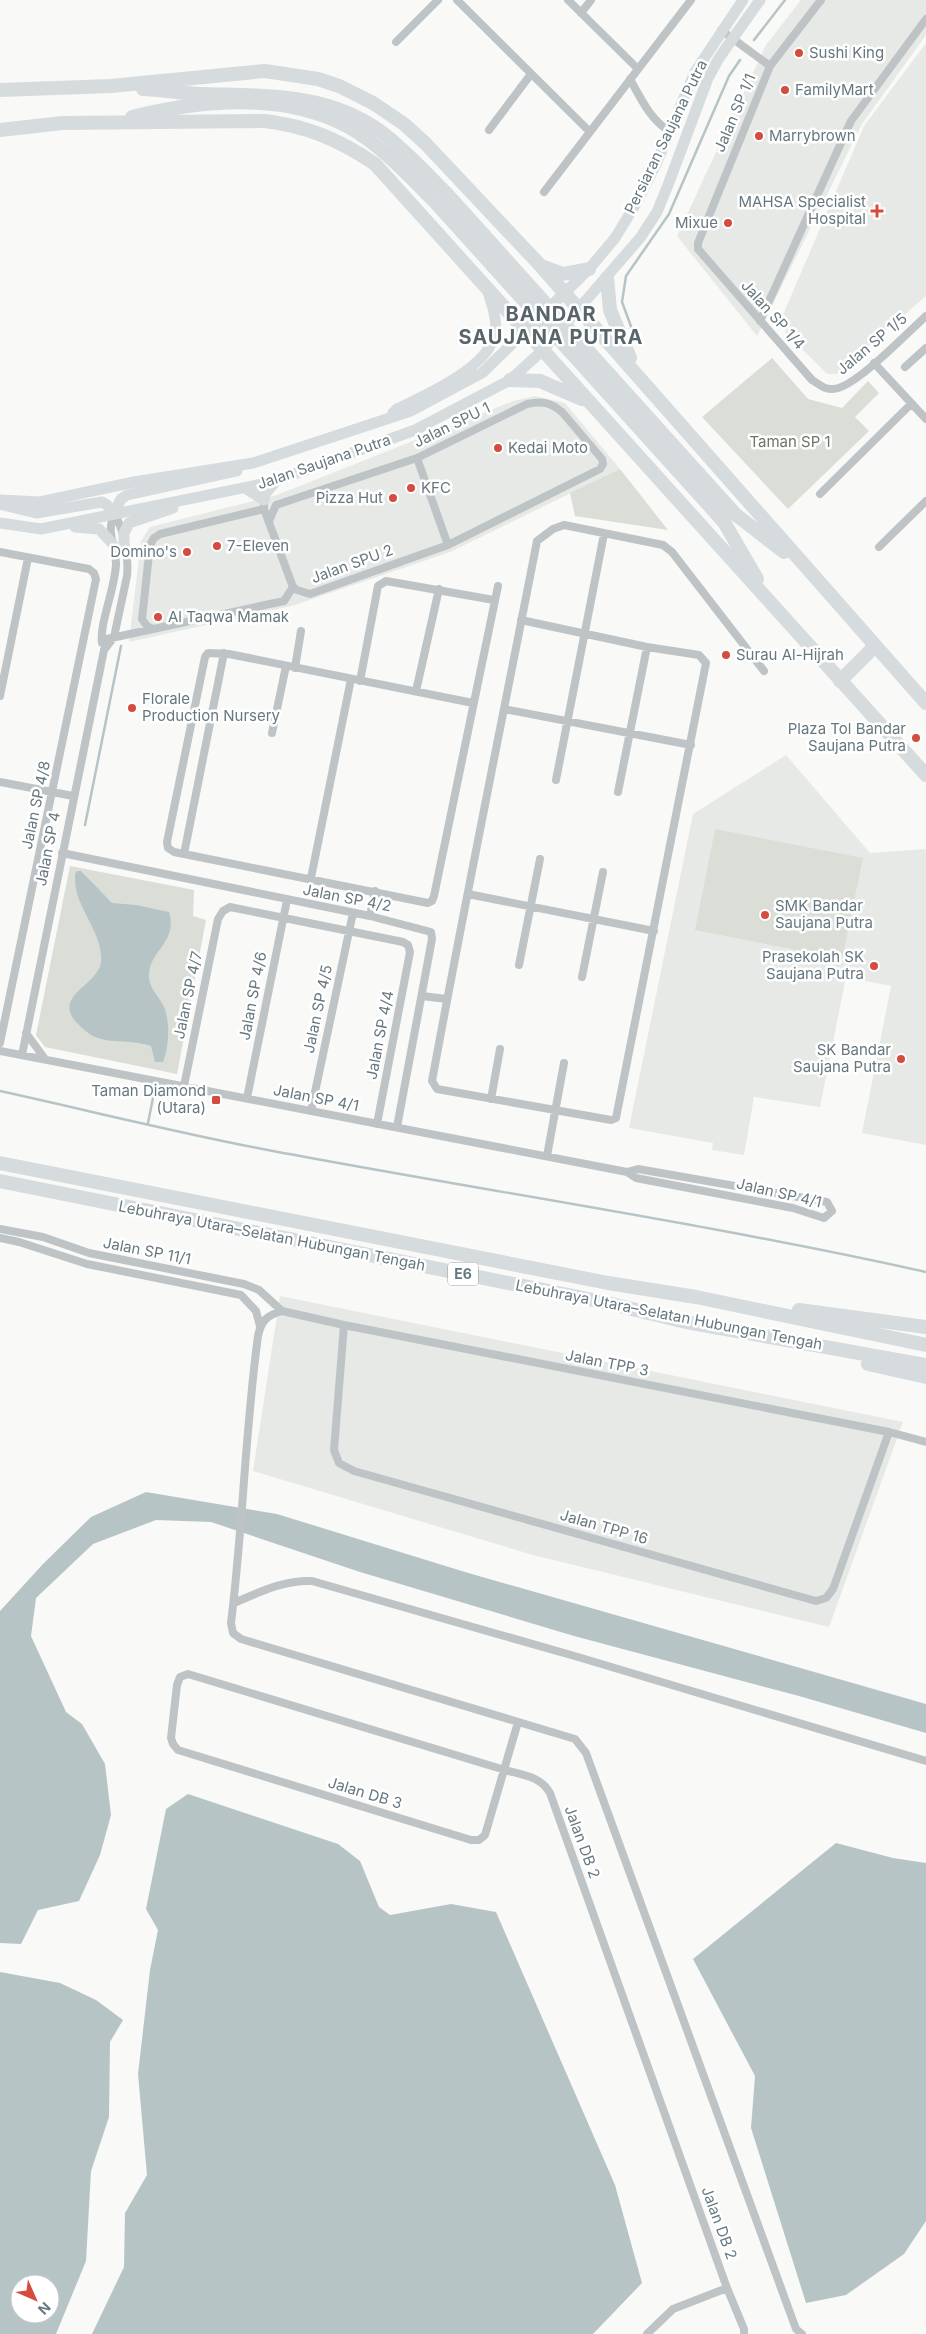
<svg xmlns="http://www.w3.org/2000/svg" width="926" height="2334" font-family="Inter,sans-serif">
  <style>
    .built { fill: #e7e9e7 }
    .green { fill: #daded7 }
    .water { fill: #b7c4c5; fill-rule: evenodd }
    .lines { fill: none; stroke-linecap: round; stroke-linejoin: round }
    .stream { stroke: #b7c4c5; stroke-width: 2.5 }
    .street { stroke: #bec4c6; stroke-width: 8 }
    .secondary { stroke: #d6dbdd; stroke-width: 11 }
    .highway { stroke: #d6dbdd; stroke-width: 14 }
    .poi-dot { fill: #d34c3d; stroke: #fff; stroke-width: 2 }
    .labels { text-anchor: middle; stroke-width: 5; stroke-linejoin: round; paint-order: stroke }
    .shield { fill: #fff; stroke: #94a0a5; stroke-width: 1 }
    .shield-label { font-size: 14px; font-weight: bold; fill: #66787f }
    .poi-label { font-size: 15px; fill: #66787f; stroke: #fff; text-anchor: start }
    .street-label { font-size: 15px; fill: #66787f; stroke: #fff }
    .park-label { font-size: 15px; fill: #6b7865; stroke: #fff }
    .district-label { font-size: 20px; font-weight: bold; letter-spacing: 1px; fill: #58656b; stroke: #fff }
  </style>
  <rect width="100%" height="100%" fill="#f9f9f7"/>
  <path class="built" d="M801,0H926V35L862,124L757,336L677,236L766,45Z
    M926,43V296L837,374H827L786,333L782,317L864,126Z
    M535,396L565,403L620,469L450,552L295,605L129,642L141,541L150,527L277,495L513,401Z
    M786,755L870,853L926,849V1145L862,1133L891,986L846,977L820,1107L754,1097L744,1155L712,1150L713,1143L629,1128L693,814Z
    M280,1296L903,1422L829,1627L533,1555L253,1471Z"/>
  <path class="green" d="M772,358L808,399L842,408L868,381L879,393L855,417L869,431L788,509L702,417Z
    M620,469L668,530L575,516L570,493Z
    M715,829L863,858L842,959L695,930Z
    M70,866L194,890L193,916L206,920L177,1074L45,1047L36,1035Z"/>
  <path class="water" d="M77,871H81L112,903L136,905L169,912C178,943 150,949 149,975C148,988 161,998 165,1009C170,1027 169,1046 163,1062H155L151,1046C132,1039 112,1044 95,1037C88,1034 82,1028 77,1023C51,995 100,985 101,961C103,936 80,911 76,889C75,885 75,879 75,874Z
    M146,1492L277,1514L465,1572L926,1704V1733L799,1696L574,1636L360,1572L211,1522L156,1520L93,1544L36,1598L31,1636L66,1712L82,1724L105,1764L111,1815L100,1855L79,1901L38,1910L21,1944L0,1943V1611L43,1564L91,1517Z
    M188,1794L338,1844L360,1861L379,1907L390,1915L451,1904L496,1912L615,2185L642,2283L593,2334H92L124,2267L125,2213L147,2175L138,2074L150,1970L158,1930L146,1909L166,1809Z
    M836,1843L893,1858L926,1863V2221L904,2254L846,2295L806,2303L751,2128L755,2076L693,1959Z
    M0,1972L60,1983L96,2000L123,2020L110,2042L109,2117L91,2171L86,2261L56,2334H0ZM20,2284H50V2314H20Z"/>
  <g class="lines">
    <path class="stream" d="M754,40L785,0
      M632,329L622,302L626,276L669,214L729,76L740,60
      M85,825L121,646
      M0,1091C91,1111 182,1134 273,1151C491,1192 710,1224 926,1272
      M148,1123L153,1098"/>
    <path class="street" d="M457,0L590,132
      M568,0L638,69
      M821,0L770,66L698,243V249L812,380C819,384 824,390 833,389C854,389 908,332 926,316
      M581,13L591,0
      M721,30L770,66
      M396,42L438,0
      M630,79C641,99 651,121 671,132
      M489,130L531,74
      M544,192L691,0
      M760,321L851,121L926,19
      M874,363L926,419
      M905,367L926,348
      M417,458L448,545
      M820,494L911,404
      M264,500V509L293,587L297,590L310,594L448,545L600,469L603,464L602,459L562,412C550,402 542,401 527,404L417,458L276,505L269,521
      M879,547L926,501
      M0,552L89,569L94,573L96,579L0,1043
      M521,620L647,647L699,655L706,663L616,1118L611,1120L437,1089L432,1081C465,901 502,721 537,541L553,529L564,525L663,545L672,552L764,671
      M153,629L147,626L142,619L150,545L154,538L160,534L264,509
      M102,640L284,601L293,587
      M102,643C99,624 116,586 116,563C115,543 106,533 114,513
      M224,653L184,854L428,903L432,901L434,896L498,586
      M295,668L301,631
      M360,681L378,586L386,581L494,600
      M416,691L439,589
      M0,696L28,558
      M504,709L691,745
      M272,733L286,666
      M556,780L604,534
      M0,782L73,796
      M618,792L647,647
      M62,853L370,916L431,932L432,939L397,1127
      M184,854L174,852L168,848L167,842L205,657L208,653L229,654L473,703
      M311,878L351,679
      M468,894L654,931
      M370,916L375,891
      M519,965L540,859
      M582,977L603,872
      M422,996L447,999
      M26,1033L45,1059
      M0,1051L627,1172L636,1178L793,1208L824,1218L832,1211L827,1202L638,1169L627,1172
      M22,1055L104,650L114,637L127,576C129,555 124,530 114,513
      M184,1086L218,919L223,911L230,907L403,942L408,945L410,952L377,1124
      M247,1098L287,900
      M491,1099L500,1049
      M311,1111L353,913
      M547,1156L564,1063
      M0,1229L43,1237L89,1253L244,1284L259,1290L282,1311L344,1325L889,1432L926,1442
      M0,1238L19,1242L87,1264L241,1295L256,1311L260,1326
      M282,1311C267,1315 261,1321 258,1336C245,1431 243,1527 231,1623L233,1633L241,1639L575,1739L586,1753L796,2329L802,2334
      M344,1325L334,1450L339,1463L354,1471L816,1601L826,1598L833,1589L889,1432
      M234,1603C260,1592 283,1580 312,1581L578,1657L926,1761
      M518,1722L485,1835L479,1840H471L178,1750L173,1744L171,1738L177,1685L180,1677L188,1674L505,1770C523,1775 540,1776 550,1793L727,2288L744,2329V2334
      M647,2334L673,2309L727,2288"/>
    <path class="secondary" d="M393,413L397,409C426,395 488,368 495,334C498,320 491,302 487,289
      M245,488L264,500L265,494L277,480
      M0,500L40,502L134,482L253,463L411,411L482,373L589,269L615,238L634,207L656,164L695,72L743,0
      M3,505L36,513L102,502L107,505L114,513
      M114,513L121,499L127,495L237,471
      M0,523L41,529L272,482L415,430L510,380L543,350L640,238L657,212L668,185L708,78L719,58L760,0
      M75,527L99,529L112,543
      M124,546V533L129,523L173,508"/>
    <path class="highway" d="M143,89C162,90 181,93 200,94C262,96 326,92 380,131C404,149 425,172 446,193L735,514L784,552
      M0,90L111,86L265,71L318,79L339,86L373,103L404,124L425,143L539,264L926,703
      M132,117C200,100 282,92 347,126C381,145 409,176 436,203L724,522L757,579
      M0,130L62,123L265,121C307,126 340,140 375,164L926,775
      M544,267L563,274L589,269
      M607,278L610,310L630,358
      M510,380L540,381L582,399
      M840,681L875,646
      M0,1163L608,1283L696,1297L926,1345
      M0,1181L603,1302L686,1322L926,1365
      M799,1310L926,1327
      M868,1364L926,1377"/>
  </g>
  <g class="poi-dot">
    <circle cx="799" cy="53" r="5"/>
    <circle cx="785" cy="90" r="5"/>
    <circle cx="759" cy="136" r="5"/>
    <path d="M874.5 203.5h5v5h5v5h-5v5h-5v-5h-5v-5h5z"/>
    <circle cx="728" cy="223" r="5"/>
    <circle cx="498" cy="448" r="5"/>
    <circle cx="411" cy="488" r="5"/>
    <circle cx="393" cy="498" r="5"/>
    <circle cx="217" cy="546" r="5"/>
    <circle cx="187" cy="552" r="5"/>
    <circle cx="158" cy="617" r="5"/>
    <circle cx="726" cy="655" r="5"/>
    <circle cx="132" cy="708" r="5"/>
    <circle cx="916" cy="738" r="5"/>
    <circle cx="765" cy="915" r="5"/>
    <circle cx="874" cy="966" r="5"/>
    <circle cx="901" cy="1059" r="5"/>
    <rect x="211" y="1095" width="10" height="10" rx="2.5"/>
  </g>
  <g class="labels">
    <rect class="shield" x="448" y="1262.5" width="30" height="23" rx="4"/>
    <g class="shield-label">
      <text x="463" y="1279">E6</text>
    </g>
    <g class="poi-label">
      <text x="809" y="58">Sushi King</text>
      <text x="795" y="95">FamilyMart</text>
      <text x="769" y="141">Marrybrown</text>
      <text x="866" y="207" text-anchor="end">MAHSA Specialist<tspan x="866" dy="17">Hospital</tspan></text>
      <text x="718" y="228" text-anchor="end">Mixue</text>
      <text x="508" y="453">Kedai Moto</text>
      <text x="421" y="493">KFC</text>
      <text x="383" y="503" text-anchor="end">Pizza Hut</text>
      <text x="227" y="551">7-Eleven</text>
      <text x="177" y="557" text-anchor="end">Domino's</text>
      <text x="168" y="622">Al Taqwa Mamak</text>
      <text x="736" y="660">Surau Al-Hijrah</text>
      <text x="142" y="704">Florale<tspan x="142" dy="17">Production Nursery</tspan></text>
      <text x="906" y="734" text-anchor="end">Plaza Tol Bandar<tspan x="906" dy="17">Saujana Putra</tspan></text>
      <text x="775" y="911">SMK Bandar<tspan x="775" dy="17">Saujana Putra</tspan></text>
      <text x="864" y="962" text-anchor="end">Prasekolah SK<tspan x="864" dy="17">Saujana Putra</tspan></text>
      <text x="891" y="1055" text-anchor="end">SK Bandar<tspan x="891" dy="17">Saujana Putra</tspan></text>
      <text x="206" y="1096" text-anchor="end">Taman Diamond<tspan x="206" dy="17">(Utara)</tspan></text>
    </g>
    <g class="street-label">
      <text transform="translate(735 113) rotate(-67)" y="5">Jalan SP 1/1</text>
      <text transform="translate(666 137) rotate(-64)" y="5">Persiaran Saujana Putra</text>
      <text transform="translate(773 315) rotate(48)" y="5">Jalan SP 1/4</text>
      <text transform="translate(872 344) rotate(-40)" y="5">Jalan SP 1/5</text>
      <text transform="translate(452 425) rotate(-26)" y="5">Jalan SPU 1</text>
      <text transform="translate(324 462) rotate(-19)" y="5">Jalan Saujana Putra</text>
      <text transform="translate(352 564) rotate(-20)" y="5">Jalan SPU 2</text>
      <text transform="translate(36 805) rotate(-78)" y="5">Jalan SP 4/8</text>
      <text transform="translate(48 849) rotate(-79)" y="5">Jalan SP 4</text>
      <text transform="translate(347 898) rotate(11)" y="5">Jalan SP 4/2</text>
      <text transform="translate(188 995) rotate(-78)" y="5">Jalan SP 4/7</text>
      <text transform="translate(253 996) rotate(-79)" y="5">Jalan SP 4/6</text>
      <text transform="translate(318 1009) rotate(-78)" y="5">Jalan SP 4/5</text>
      <text transform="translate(380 1035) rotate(-79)" y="5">Jalan SP 4/4</text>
      <text transform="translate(316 1098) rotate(11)" y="5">Jalan SP 4/1</text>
      <text transform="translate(779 1193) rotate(13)" y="5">Jalan SP 4/1</text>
      <text transform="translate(272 1236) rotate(11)" y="5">Lebuhraya Utara–Selatan Hubungan Tengah</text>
      <text transform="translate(147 1251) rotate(11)" y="5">Jalan SP 11/1</text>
      <text transform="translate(669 1315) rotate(11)" y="5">Lebuhraya Utara–Selatan Hubungan Tengah</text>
      <text transform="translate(607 1363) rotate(11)" y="5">Jalan TPP 3</text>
      <text transform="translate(604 1527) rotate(16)" y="5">Jalan TPP 16</text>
      <text transform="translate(365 1793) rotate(17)" y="5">Jalan DB 3</text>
      <text transform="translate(582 1842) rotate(70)" y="5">Jalan DB 2</text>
      <text transform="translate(719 2223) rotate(70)" y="5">Jalan DB 2</text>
    </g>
    <g class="park-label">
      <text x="790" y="447">Taman SP 1</text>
    </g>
    <g class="district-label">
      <text x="551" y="321">BANDAR<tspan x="551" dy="23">SAUJANA PUTRA</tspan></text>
    </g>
  </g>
  <g transform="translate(35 2299) rotate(135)"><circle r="24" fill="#ffffff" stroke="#c2c9cc"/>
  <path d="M0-4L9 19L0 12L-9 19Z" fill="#d34c3d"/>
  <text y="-8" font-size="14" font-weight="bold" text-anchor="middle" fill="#66787f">N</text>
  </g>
</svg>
